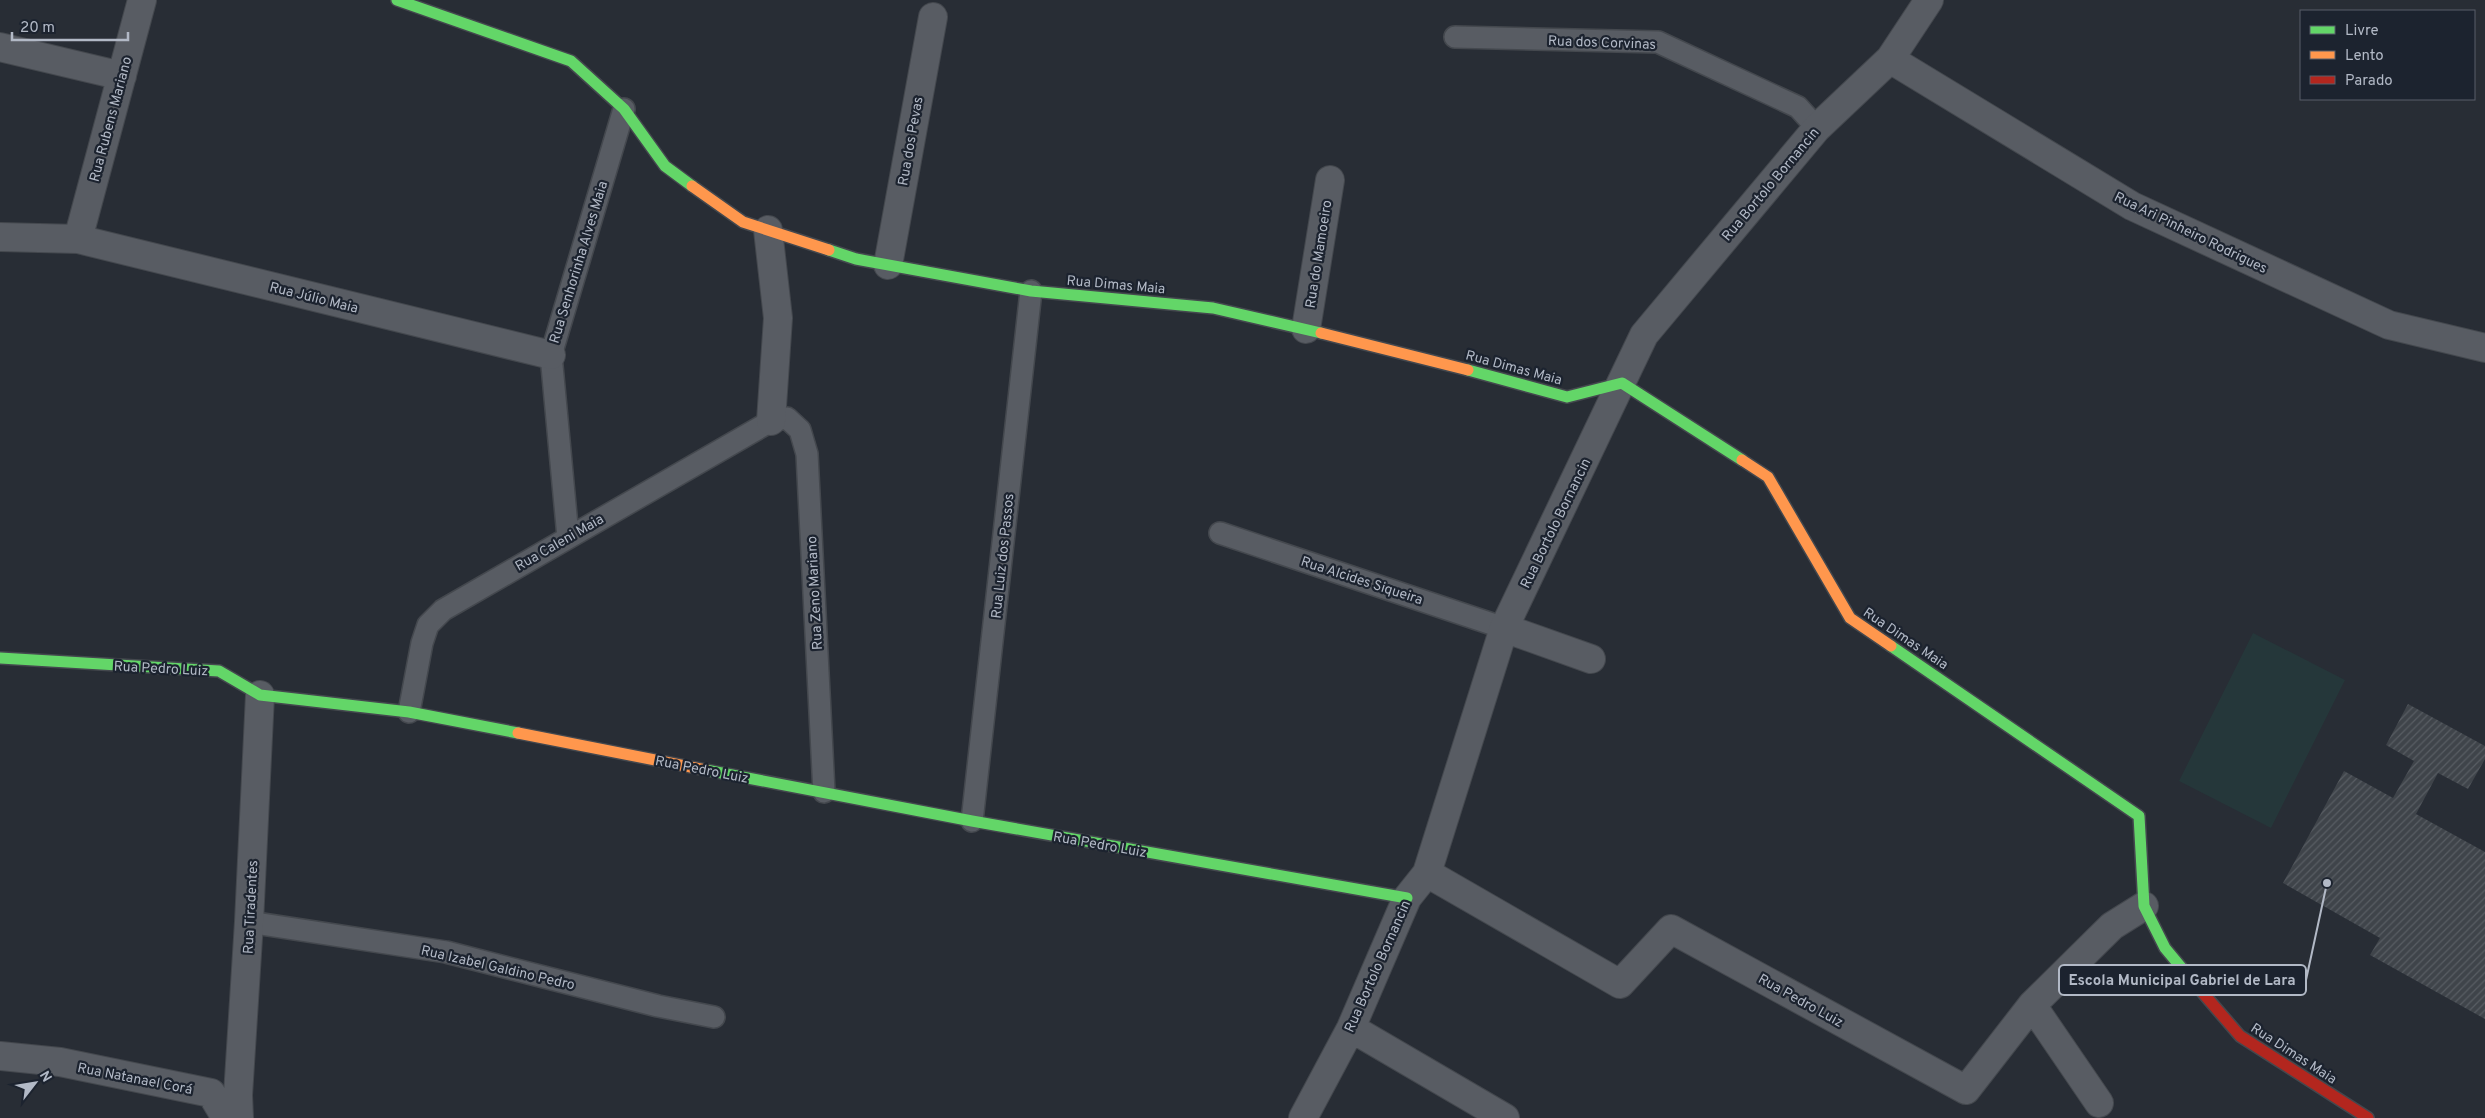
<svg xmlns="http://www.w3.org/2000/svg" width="2485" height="1118" font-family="Overpass,sans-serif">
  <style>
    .pitch { fill: #25373a }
    .building { fill: url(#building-hatch) }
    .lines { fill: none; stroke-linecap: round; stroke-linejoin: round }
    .lane-casing { stroke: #44484e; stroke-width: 24 }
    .street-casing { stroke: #44484e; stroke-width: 30 }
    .fast-casing { stroke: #44484e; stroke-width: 14 }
    .slow-casing { stroke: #44484e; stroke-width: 14 }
    .jam-casing { stroke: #44484e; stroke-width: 14 }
    .lane { stroke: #585c63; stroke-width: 21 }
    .street { stroke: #585c63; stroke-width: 28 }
    .fast { stroke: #63d668; stroke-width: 11 }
    .slow { stroke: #ff974d; stroke-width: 11 }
    .jam { stroke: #b3261e; stroke-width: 11 }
    .labels { text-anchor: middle; stroke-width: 4.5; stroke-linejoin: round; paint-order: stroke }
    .street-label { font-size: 14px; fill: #b2b9c6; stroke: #1c232f }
    .leader { fill: none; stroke: #b2b9c6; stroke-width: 2 }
    .callout-dot { fill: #b2b9c6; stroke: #1c232f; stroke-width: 2 }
    .callout { fill: #1c232f; stroke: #b2b9c6; stroke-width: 2 }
    .callout-label { font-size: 15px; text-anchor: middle; font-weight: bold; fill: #b2b9c6 }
  </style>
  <defs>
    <pattern id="building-hatch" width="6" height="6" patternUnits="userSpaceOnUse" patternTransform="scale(1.25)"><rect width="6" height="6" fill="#3f444a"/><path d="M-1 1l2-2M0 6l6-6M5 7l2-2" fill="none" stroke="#585d63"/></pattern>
  </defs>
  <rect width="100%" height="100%" fill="#282d35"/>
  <path class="pitch" d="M2253,633L2345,680L2271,828L2179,781Z"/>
  <path class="building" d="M2408,704L2485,746V759L2468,789L2438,773L2416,814L2485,852V1019L2370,955L2380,938L2283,883L2344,771L2393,798L2414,761L2386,745Z"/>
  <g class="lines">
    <defs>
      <path id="lane" d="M1455,37L1658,42L1798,107L1817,128
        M1220,533L1504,628
        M568,537L551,355L624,109
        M409,712L422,643L428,625L443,610L771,421L787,418L800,430L807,454L824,792
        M972,821L1031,291
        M249,922L446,952L658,1006L714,1017"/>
      <path id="street" d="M0,47L122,76
        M1890,59L2132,206L2389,325L2485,348
        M768,230L778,318L771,421
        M0,237L78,239L551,355
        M78,239L142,0
        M888,265L933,17
        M1306,329L1330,180
        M1504,628L1591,659
        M1427,873L1620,984L1671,929L1966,1090L2032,1005L2112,926L2144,906
        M2032,1005L2099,1103
        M1351,1028L1505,1118
        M0,1056L60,1062L211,1093L226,1118
        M239,1118L238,1095L249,922L260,695
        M1303,1118L1351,1028L1407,898L1427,873L1504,628L1644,335L1817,128L1890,59L1929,0"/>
      <path id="fast" d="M397,0L571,61L624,109L665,166L692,186
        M829,250L856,259L1031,291L1213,308L1321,333
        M1468,370L1567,397L1622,383L1742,460
        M1891,646L2139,816L2144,906L2165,948L2190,978
        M0,658L219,671L260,695L409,712L518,733
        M706,770L972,821L1407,898"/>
      <path id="slow" d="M692,186L743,222L829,250
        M1321,333L1468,370
        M1742,460L1768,477L1850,618L1891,646
        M518,733L706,770"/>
      <path id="jam" d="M2190,978L2240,1036L2368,1118"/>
    </defs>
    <use href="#lane" class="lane-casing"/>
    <use href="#street" class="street-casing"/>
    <use href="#fast" class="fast-casing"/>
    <use href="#slow" class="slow-casing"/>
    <use href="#jam" class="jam-casing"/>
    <use href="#lane" class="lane"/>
    <use href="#street" class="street"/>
    <use href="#fast" class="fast"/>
    <use href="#slow" class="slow"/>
    <use href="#jam" class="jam"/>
  </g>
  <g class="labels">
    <g class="street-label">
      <text transform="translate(1602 42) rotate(2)" y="5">Rua dos Corvinas</text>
      <text transform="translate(110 119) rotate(-75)" y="5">Rua Rubens Mariano</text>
      <text transform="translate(910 141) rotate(-80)" y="5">Rua dos Pevas</text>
      <text transform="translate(1770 184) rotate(-50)" y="5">Rua Bortolo Bornancin</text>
      <text transform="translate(2191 232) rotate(26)" y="5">Rua Ari Pinheiro Rodrigues</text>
      <text transform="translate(1318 254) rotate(-81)" y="5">Rua do Mamoeiro</text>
      <text transform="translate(578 262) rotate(-73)" y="5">Rua Senhorinha Alves Maia</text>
      <text transform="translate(1116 284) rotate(5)" y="5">Rua Dimas Maia</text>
      <text transform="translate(314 297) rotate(14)" y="5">Rua Júlio Maia</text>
      <text transform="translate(1514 367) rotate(15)" y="5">Rua Dimas Maia</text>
      <text transform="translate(1555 523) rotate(-64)" y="5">Rua Bortolo Bornancin</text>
      <text transform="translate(559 542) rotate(-30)" y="5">Rua Caleni Maia</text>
      <text transform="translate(1002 556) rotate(-84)" y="5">Rua Luiz dos Passos</text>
      <text transform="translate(1362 580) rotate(18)" y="5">Rua Alcides Siqueira</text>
      <text transform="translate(814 593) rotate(-93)" y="5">Rua Zeno Mariano</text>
      <text transform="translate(1906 638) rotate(34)" y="5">Rua Dimas Maia</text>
      <text transform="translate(161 668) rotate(3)" y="5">Rua Pedro Luiz</text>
      <text transform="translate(702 769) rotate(11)" y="5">Rua Pedro Luiz</text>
      <text transform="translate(1100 844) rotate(10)" y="5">Rua Pedro Luiz</text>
      <text transform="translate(250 907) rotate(-87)" y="5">Rua Tiradentes</text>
      <text transform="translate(1377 966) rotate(-66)" y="5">Rua Bortolo Bornancin</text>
      <text transform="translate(498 967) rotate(13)" y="5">Rua Izabel Galdino Pedro</text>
      <text transform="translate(1801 1000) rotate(29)" y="5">Rua Pedro Luiz</text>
      <text transform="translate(2294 1053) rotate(33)" y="5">Rua Dimas Maia</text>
      <text transform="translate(135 1078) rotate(11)" y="5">Rua Natanael Corá</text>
    </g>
  </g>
  <path class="leader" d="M2327 883L2306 980"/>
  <circle class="callout-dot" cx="2327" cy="883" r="5"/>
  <rect class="callout" x="2059" y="965" width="247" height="30" rx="5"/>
  <g class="callout-label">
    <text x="2182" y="985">Escola Municipal Gabriel de Lara</text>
  </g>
  <rect x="2300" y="10" width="175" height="90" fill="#1c232f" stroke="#585f6b"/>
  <rect x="2310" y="26" width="25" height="8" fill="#63d668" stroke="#585f6b"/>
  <text x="2345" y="35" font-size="15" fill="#b2b9c6">Livre</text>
  <rect x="2310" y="51" width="25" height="8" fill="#ff974d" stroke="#585f6b"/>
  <text x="2345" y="60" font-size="15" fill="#b2b9c6">Lento</text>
  <rect x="2310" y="76" width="25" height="8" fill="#b3261e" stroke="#585f6b"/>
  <text x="2345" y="85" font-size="15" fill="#b2b9c6">Parado</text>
  <g transform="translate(35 1083) rotate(59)" stroke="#1c232f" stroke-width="4" paint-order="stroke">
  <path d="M0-4L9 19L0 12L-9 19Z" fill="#b2b9c6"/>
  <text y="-8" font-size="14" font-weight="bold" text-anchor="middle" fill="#b2b9c6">N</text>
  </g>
  <path d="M12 32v8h116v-8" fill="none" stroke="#b2b9c6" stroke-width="2.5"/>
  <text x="20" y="32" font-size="15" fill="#b2b9c6" stroke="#1c232f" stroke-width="4" paint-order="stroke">20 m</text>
</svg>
